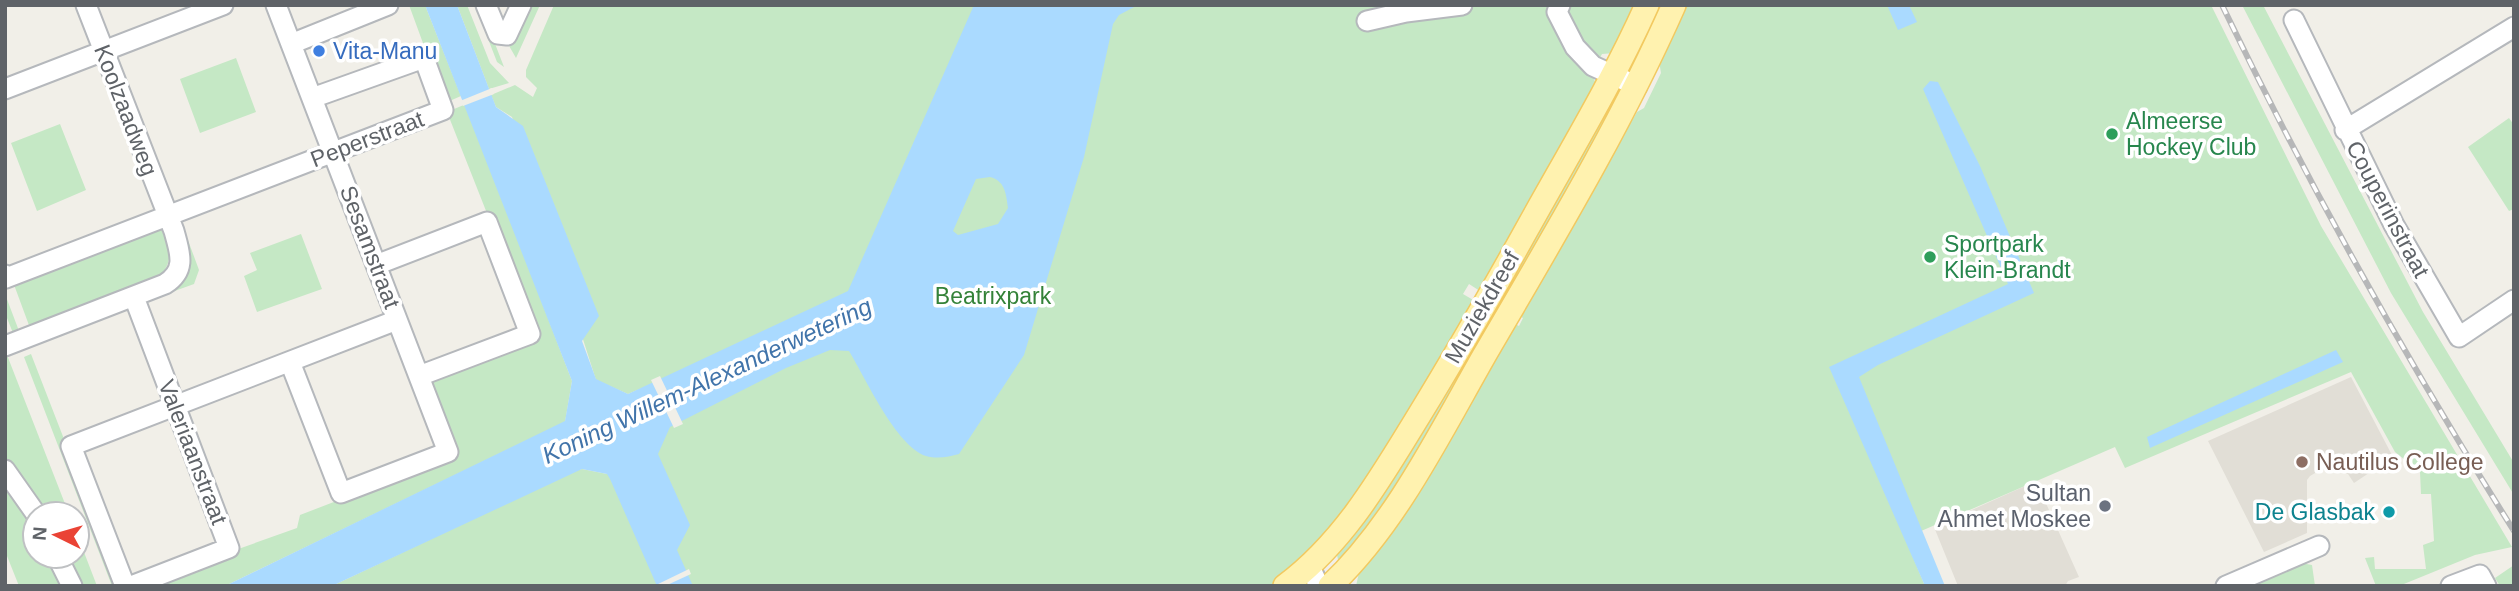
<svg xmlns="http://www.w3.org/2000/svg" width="2519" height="591" font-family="Arial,sans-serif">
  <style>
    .education { fill: #e1ded6 }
    .green { fill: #c5e8c5 }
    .water { fill: #aadaff; fill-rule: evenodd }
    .pier { fill: #f1efe8 }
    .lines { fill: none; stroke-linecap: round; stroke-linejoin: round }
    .minor-casing { stroke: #b5b8bc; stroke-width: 23 }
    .major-casing { stroke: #f2c960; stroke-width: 26 }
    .minor { stroke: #fff; stroke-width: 19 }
    .major { stroke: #fff2af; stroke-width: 23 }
    .rail-casing { stroke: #b6b7b8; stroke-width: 6 }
    .rail { stroke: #fff; stroke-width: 3.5; stroke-dasharray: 10; stroke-linecap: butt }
    .shop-dot { fill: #3f7fe0; stroke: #fff; stroke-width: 2.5 }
    .leisure-dot { fill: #2e9e5b; stroke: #fff; stroke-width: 2.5 }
    .education-dot { fill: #8d6e63; stroke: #fff; stroke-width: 2.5 }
    .worship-dot { fill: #6b7280; stroke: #fff; stroke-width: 2.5 }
    .culture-dot { fill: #0f9aa8; stroke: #fff; stroke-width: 2.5 }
    .labels { text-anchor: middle; stroke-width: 7; stroke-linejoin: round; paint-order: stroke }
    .shop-label { font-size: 23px; fill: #366cbe; stroke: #fff; text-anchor: start }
    .street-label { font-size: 23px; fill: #5f6368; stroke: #fff }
    .leisure-label { font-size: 23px; fill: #27864d; stroke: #fff; text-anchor: start }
    .park-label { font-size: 23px; fill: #348238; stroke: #fff }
    .education-label { font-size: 23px; fill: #785e54; stroke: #fff; text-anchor: start }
    .worship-label { font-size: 23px; fill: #5b616d; stroke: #fff; text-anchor: end }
    .culture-label { font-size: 23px; fill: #0d838f; stroke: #fff; text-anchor: end }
    .water-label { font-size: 24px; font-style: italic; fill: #4174aa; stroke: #fff }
  </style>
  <rect width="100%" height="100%" fill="#f1efe8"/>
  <path class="education" d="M2351,377L2393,457L2354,483L2348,474L2335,468L2322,469L2310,476L2307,480V533L2264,552L2208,441Z
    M2036,481L2079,577L2068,581L2065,586H1958L1934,527Z"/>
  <path class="green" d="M409,5H425L461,96L445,103Z
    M457,5H467L490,63L509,83L489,89Z
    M475,5H480L504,67L497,62Z
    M527,5H540L516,58L508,44Z
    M554,5H1641L1615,53L1602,54L1591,74L1597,85L1483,293L1469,284L1463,294L1480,304L1376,485L1278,586H332L574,471L582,469L607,474L642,388L628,394L596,380L512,117L496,107L491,95L515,85L533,97L537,88L526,77V70Z
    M1683,5H2211L2321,226L2512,547L2475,555L2399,586H2376L2365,558L2374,557L2375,569H2426L2423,545L2434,541L2431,494H2421L2420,472L2395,452L2351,372L2125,468L2115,447L1905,538L1925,586H1356L1360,568L1513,323L1519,326L1523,318L1518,315L1637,112L1644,108L1661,73L1659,61Z
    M2242,5H2263L2423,312L2514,463V495L2391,293Z
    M236,58L256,112L200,133L180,79Z
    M1616,94L1623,97L1399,495L1339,564L1337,555L1383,495L1611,98Z
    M466,104L572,381L565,422L225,586H152L227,553L297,528L300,515L456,455L426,379L535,335L447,112Z
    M2509,118L2514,125V209L2509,211L2468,147Z
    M60,124L86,190L37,211L11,143Z
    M182,224L199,270L194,284L147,301L175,284L176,226Z
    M160,227C172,252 174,257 158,281L30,328L13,282Z
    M301,234L322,289L257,312L244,276L257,270L250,253Z
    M5,294L19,331L13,333L5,313Z
    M31,354L121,586H112L24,357Z
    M7,355L69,514H43L5,459Z
    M5,481L35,527V556H49L63,586H19L5,551Z
    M77,534L97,586H76L62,556H77Z
    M2301,563L2312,565L2315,586H2244Z
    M2514,565V586H2500L2495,578Z"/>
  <path class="water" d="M425,5H457L496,107L523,126L599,316L582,341L596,379L628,394L848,291L974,5H1138L1119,15L1113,24L1084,157L1024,355L959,454C949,457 937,459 926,456C896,446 866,379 849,351L830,350L786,368L670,427L658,454L690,525L677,550L693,586H657L610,479L607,474L582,469L332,586H225L565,421L572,381ZM990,177C1005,181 1006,193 1008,208L998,224L958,235L953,231L976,179Z
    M1887,5H1909L1917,22L1898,30Z
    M1930,81L1938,82L1980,166L2034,293L1878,365L1859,377L1945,586H1925L1829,367L2008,284L1923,89Z
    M2336,350L2343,362L2150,448L2147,437Z"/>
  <path class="pier" d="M492,88L494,94L463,106L460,101Z
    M660,376L683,424L674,428L651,380Z
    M689,569L691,574L665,586H654Z"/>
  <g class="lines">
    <defs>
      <path id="minor" d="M276,5L448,452L341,493L290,362
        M486,5L498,34L507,35L521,5
        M1560,5L1557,12L1575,47L1593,66L1637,86
        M2294,20L2394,225L2459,337L2514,300
        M1367,21L1406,12L1462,5
        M291,44L388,5
        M5,89L223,5
        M2345,130L2514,27
        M376,265L487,222L530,334L419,376
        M5,275L6,278L443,110L424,58L312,98
        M5,346L165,284C187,270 180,253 174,231L86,5
        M5,470L36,514
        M57,556L72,586
        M1310,567L1319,586
        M125,586L71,446L397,320
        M131,586L229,548L134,297
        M2226,586L2319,546
        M2451,586L2480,575L2486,586"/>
      <path id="major" d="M1285,586C1344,542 1380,479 1418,417C1456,355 1492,292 1527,229C1568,155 1612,83 1647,5
        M1330,586C1395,525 1440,433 1484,356C1551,241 1620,127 1674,5"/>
    </defs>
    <use href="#minor" class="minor-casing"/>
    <use href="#major" class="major-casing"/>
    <use href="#minor" class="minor"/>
    <use href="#major" class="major"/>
    <defs>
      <path id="rail" d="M2222,5C2309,186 2407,361 2514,531"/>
    </defs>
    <use href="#rail" class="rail-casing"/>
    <use href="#rail" class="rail"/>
  </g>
  <circle class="shop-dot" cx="319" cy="51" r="7"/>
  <g class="leisure-dot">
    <circle cx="2112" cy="134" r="7"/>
    <circle cx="1930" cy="257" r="7"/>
  </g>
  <circle class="education-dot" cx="2302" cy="462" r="7"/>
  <circle class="worship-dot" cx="2105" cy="506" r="7"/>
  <circle class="culture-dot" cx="2389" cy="512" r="7"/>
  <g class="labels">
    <g class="shop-label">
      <text x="333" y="59">Vita-Manu</text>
    </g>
    <g class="street-label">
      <text transform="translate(126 110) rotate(69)" y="8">Koolzaadweg</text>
      <text transform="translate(367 139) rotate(-21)" y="8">Peperstraat</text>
      <text transform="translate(2388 209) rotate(62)" y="8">Couperinstraat</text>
      <text transform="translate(370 247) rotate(69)" y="8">Sesamstraat</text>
      <text transform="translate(1482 307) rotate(-60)" y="8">Muziekdreef</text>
      <text transform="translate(193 452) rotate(69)" y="8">Valeriaanstraat</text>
    </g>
    <g class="leisure-label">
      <text x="2126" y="129">Almeerse<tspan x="2126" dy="26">Hockey Club</tspan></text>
      <text x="1944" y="252">Sportpark<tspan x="1944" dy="26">Klein-Brandt</tspan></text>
    </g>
    <g class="park-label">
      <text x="993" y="304">Beatrixpark</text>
    </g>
    <g class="education-label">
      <text x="2316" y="470">Nautilus College</text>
    </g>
    <g class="worship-label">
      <text x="2091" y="501">Sultan<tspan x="2091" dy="26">Ahmet Moskee</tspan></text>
    </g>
    <g class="culture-label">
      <text x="2375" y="520">De Glasbak</text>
    </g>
    <g class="water-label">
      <text transform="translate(707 381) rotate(-25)" y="8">Koning Willem-Alexanderwetering</text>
    </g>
  </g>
  <rect width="2519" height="591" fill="none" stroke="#5f6368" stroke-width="14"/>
  <g transform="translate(56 535) rotate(275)"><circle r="33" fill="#ffffff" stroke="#bfc1c3" stroke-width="2"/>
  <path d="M0-5L12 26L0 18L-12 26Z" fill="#ea4335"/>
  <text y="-10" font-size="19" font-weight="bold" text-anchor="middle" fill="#5f6368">N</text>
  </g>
</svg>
